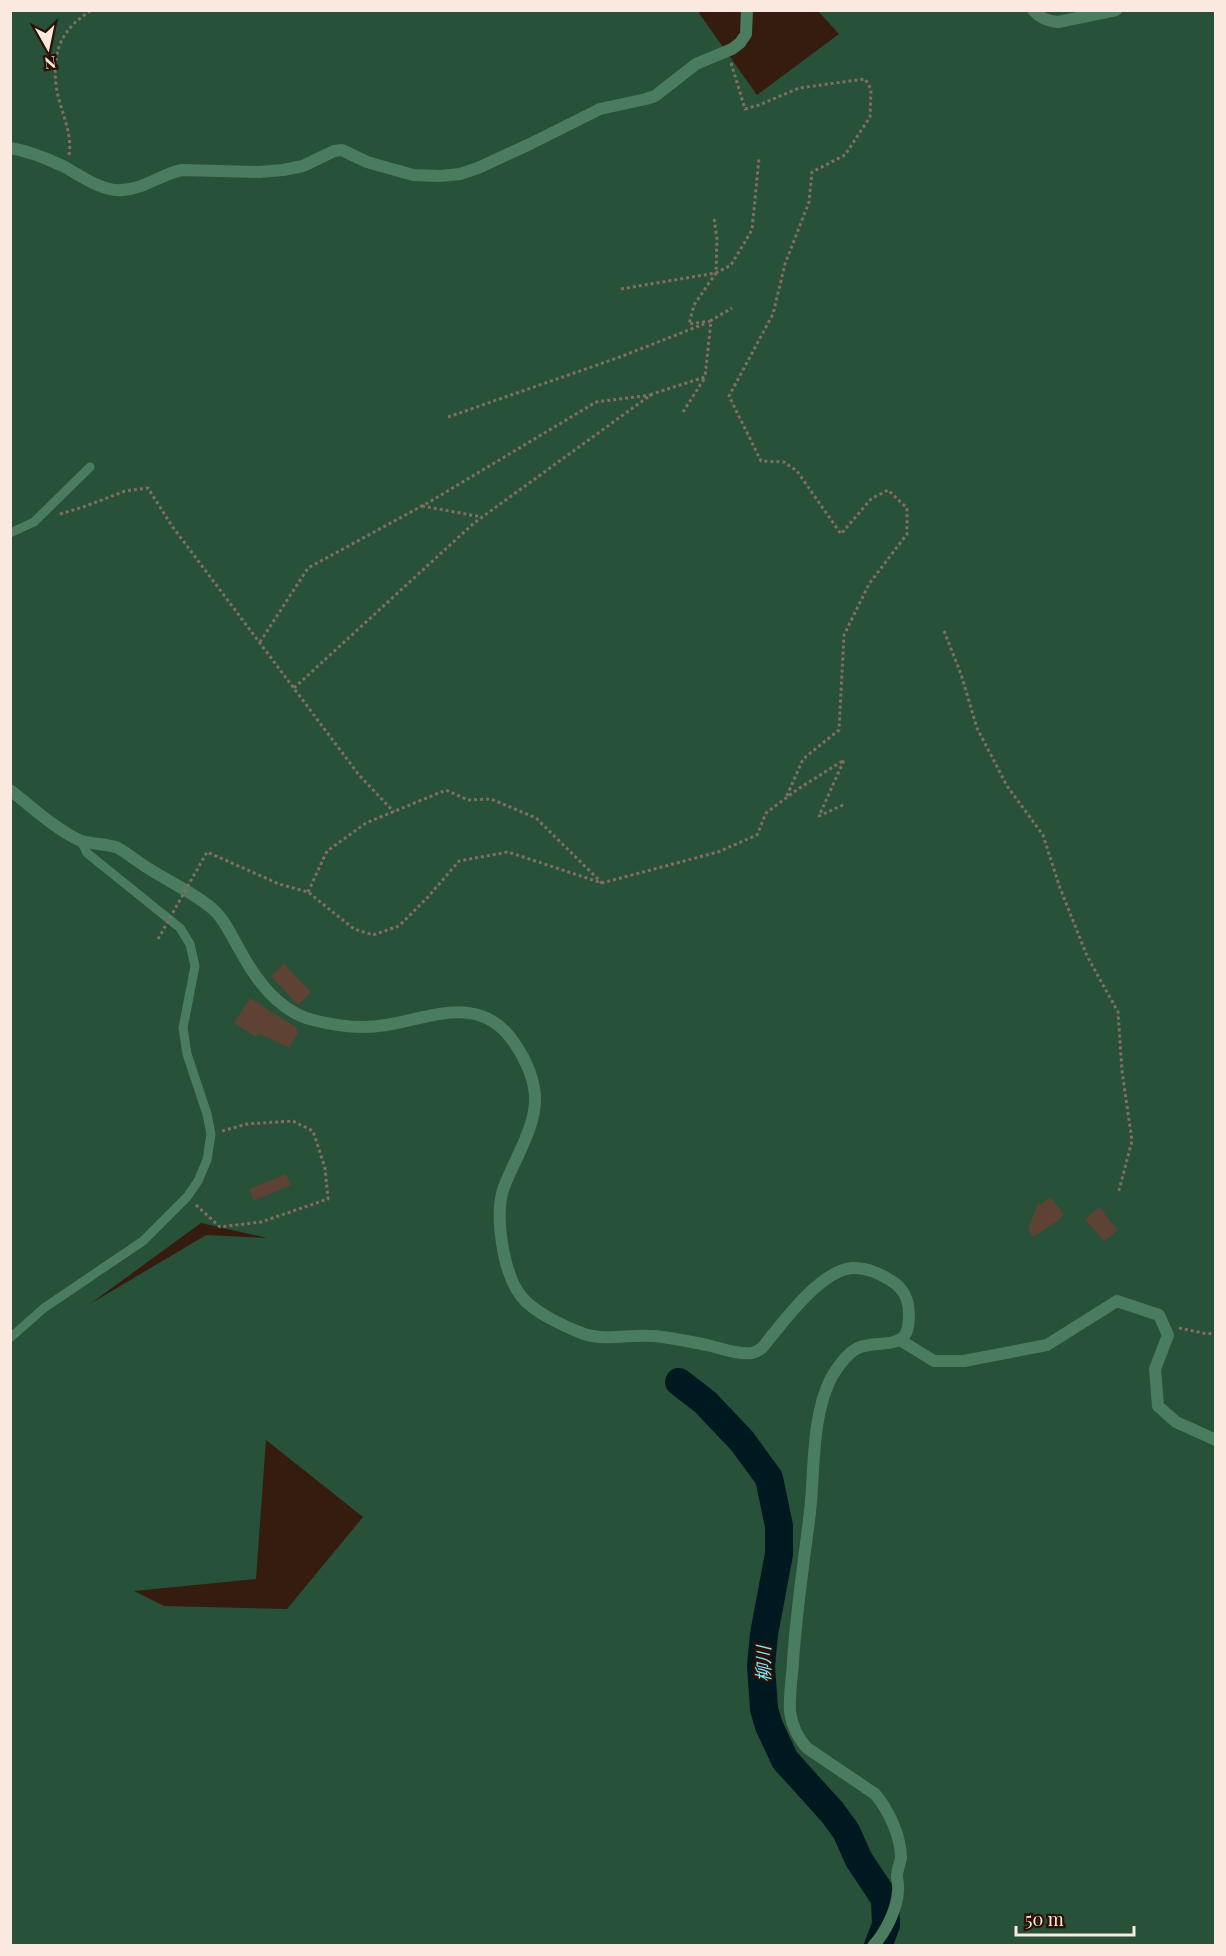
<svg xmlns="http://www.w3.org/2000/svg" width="1226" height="1956" font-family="'Playfair Display','Noto Sans JP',serif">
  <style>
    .green { fill: #275139; fill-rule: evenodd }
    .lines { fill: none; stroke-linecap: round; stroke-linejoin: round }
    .river { stroke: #00181f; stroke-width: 28 }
    .building { fill: #5e4234 }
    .path { stroke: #846d61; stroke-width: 3; stroke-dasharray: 3 3; stroke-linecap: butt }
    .lane { stroke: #4a7c60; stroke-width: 9 }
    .street { stroke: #4a7c60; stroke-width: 12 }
    .path-bridge { stroke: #846d61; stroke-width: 3; stroke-dasharray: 3 3; stroke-linecap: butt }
    .labels { text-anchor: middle; stroke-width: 4.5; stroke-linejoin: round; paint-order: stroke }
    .water-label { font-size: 18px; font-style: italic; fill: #80e7ff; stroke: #2b1205 }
  </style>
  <rect width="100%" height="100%" fill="#351c0e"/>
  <path class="green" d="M11,11H700L699,13L757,95L839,34L818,11H1215V1945L11,1946ZM201,1223L267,1238L206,1235L90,1304ZM266,1440L363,1517L287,1609L164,1606L134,1591L256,1579Z"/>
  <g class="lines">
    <path class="river" d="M679,1382L705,1402L742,1441L769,1478L779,1526V1554L764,1634L761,1666L764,1709L769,1726L785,1760L832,1812L846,1831L859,1860L885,1899L886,1925L878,1946"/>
  </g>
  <path class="building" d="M284,964L311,992L298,1005L271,976Z
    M250,998L297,1028L296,1030L298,1032L289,1048L258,1033L256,1037L234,1023Z
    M286,1174L291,1185L254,1201L249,1189Z
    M1050,1197L1064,1214L1059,1220L1033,1237L1028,1229L1038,1203L1041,1204Z
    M1099,1207L1118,1230L1104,1241L1085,1219Z"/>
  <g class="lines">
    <path class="path" d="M731,63L745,109L759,105L799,88L865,79L871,89L870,117L845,155L812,172L809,202L785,264L773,314L729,396L761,461L784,462L797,471L841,534L871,499L888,490L907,508V534L869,584L844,635L839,730L803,759L786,798
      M69,155C73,131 59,109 56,85C52,51 62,28 92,10
      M621,289L716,273L731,265L752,230L759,158
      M710,321L732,308
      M683,412L704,379
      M448,417L620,357L704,324
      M422,506L482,517
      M60,514L86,506L125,491L148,488L172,526L359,775L394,812
      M944,631L961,674L977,728L1007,786L1043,835L1060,888L1087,956L1118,1012L1122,1071L1132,1141L1118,1194
      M260,642L308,568L431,501L596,402L651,395
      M294,688L474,523L652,394L705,377L711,321L689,324L694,305L716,273L717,239L714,218
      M308,892L327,851L366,823L446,790L468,800L491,799L536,818L602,883
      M196,1205L220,1227L261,1222L328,1199L325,1168L313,1131L293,1121L247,1124L222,1131
      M1179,1328L1207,1334L1216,1333"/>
    <path class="lane" d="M10,533L34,522L90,467
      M10,1338L44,1308L143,1241L187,1197L198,1181L207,1160L211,1134L207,1114L187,1054L183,1028L195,966L190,944L180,928L87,853L81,841"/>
    <path class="street" d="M1033,10C1040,18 1047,21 1058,22L1116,10
      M10,148C29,151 46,158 63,166C80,175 102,192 122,190C145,189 161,174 182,170L259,172L283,170L303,166L334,151L342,150L367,162L413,175L440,176L460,174L478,168L530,144L600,109L646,99L655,96L696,64L732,49L740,43L746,34L747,10
      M10,790C32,807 54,828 79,840C91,845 106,843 118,848C129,854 140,864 151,870C170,882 192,892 209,906C225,918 231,936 241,952C256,980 280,1012 313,1020C336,1026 363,1029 386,1025C434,1017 482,993 515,1044C526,1060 536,1082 535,1102C534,1129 514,1161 504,1187C494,1214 503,1273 521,1296C533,1312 565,1327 584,1334C609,1342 637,1332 662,1337C677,1339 692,1342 707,1345C720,1348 738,1355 752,1353C756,1352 758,1351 762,1348C781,1325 819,1271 852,1268C866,1267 879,1273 890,1280C908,1290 911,1307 908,1327C904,1350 874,1340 858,1348C847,1353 837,1368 831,1378C811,1419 815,1468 810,1512C804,1562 796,1612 793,1662C792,1678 789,1696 790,1712C792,1726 798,1738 807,1748L875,1794C888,1809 901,1836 901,1858C900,1864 897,1870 897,1876C897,1881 899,1886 898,1891C897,1909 886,1932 873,1946
      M900,1340L934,1361H964L1047,1345L1117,1301L1159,1315L1168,1335L1155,1369L1158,1406L1176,1422L1216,1440"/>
    <path class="path-bridge" d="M158,939L207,852L279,884L308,892L354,929L373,935L399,926L427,898L459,861L508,852L602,883L718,852L757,835L766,813L798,789L844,760L819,816L843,805"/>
  </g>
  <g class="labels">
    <g class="water-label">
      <text transform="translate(764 1664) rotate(-90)" y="6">柳川</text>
    </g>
  </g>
  <rect width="1226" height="1956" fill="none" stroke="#fbe9e0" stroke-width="24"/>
  <g transform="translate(48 48) rotate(171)" stroke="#2b1205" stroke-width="4.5" paint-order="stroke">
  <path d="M0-4.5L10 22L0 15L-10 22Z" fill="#fbe9e0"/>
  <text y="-9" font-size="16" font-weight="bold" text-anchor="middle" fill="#fbe9e0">N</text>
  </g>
  <path d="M1016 1926v9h118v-9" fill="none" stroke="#fbe9e0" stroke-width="3"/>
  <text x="1025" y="1926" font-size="18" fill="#fbe9e0" stroke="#2b1205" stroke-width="4.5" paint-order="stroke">50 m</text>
</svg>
